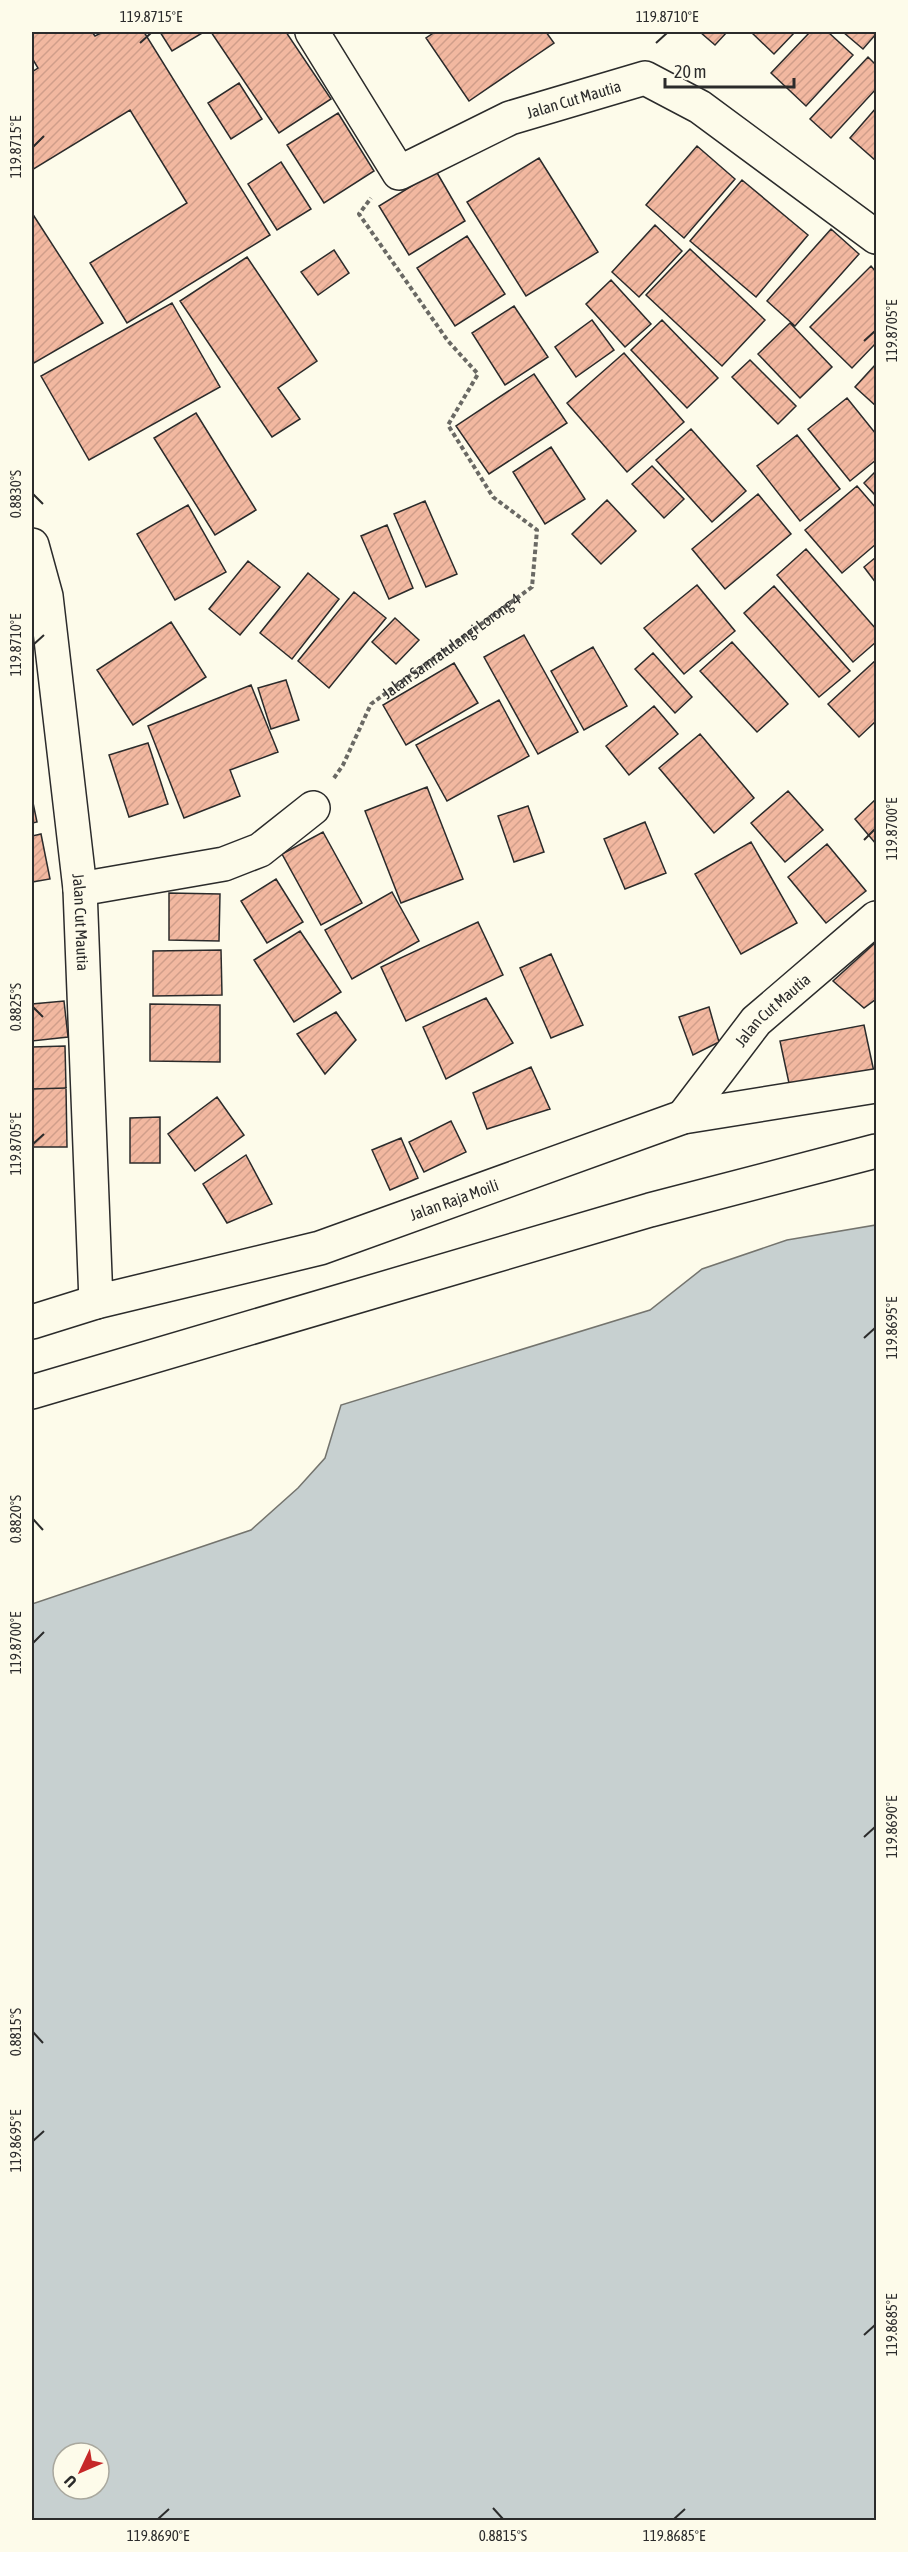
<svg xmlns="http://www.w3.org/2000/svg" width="908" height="2552" font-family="'Asap Condensed',sans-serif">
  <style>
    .water { fill: #c7d0d0; stroke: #74746e; stroke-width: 1.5; fill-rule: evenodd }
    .building { fill: url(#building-hatch); stroke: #2b2b2b; stroke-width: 1.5 }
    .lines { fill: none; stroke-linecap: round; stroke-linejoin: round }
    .minor-casing { stroke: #2b2b2b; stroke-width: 36 }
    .tertiary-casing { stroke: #2b2b2b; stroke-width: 36 }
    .primary-casing { stroke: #2b2b2b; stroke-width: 36 }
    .path { stroke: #6a6964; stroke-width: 4; stroke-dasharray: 4.5 3; stroke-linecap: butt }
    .minor { stroke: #fdfbea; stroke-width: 33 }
    .tertiary { stroke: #fdfbea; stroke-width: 33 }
    .primary { stroke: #fdfbea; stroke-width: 33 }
    .ticks { fill: none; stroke: #2b2b2b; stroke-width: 2 }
    .labels { text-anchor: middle; stroke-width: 4.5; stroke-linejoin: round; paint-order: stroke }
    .street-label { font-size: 16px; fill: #2b2b2b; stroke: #fdfbea }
    .neatline { fill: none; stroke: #2b2b2b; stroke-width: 2 }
    .ticks-label { font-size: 15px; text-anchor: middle; fill: #2b2b2b }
  </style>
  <defs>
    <pattern id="building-hatch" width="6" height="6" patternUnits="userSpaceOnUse" patternTransform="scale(1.5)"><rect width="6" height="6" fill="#f2b8a0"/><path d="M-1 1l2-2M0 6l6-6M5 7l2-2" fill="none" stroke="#d09e8a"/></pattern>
  </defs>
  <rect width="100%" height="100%" fill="#fdfbea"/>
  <path class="water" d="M876,1225V2520H32V1604L251,1530L298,1488L325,1458L341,1405L650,1310L702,1269L787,1240ZM63,2453H99V2489H63Z"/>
  <path class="building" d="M92,32L95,36L103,32H144L270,235L127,323L90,263L187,203L130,110L32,170V72L38,68L32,58V33Z
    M160,32H204L172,51Z
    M211,32H286L331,99L279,133Z
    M435,32H546L554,43L469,101L426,38Z
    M700,32H727L715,45Z
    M751,32H795L774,54Z
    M810,32H828L853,55L806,106L771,73Z
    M843,32H876V34L863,49Z
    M868,57L876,65V89L831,138L810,119Z
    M239,83L262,119L231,139L208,103Z
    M876,108V158L875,160L850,138Z
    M338,113L374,171L324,203L287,145Z
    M697,146L735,179L684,238L646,205Z
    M539,158L598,252L526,296L467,202Z
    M281,162L311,209L277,230L248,184Z
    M436,171L465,221L409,255L379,206Z
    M742,180L808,235L756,297L690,241Z
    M32,213L103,323L34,363L32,359Z
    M655,225L682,251L639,297L612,272Z
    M831,229L859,254L795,326L767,301Z
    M467,236L505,294L455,326L417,268Z
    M690,249L765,320L722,366L646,295Z
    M334,250L349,273L318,295L301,272Z
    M247,257L317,361L278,388L300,419L272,437L180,301Z
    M871,266L876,272V343L852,368L810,327Z
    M611,280L651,324L625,347L586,304Z
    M172,303L220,387L89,460L41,376Z
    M514,306L548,357L505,385L472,333Z
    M592,320L614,350L576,377L555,347Z
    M662,320L718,378L687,408L631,350Z
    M790,323L832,367L800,398L758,354Z
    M624,353L684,422L627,472L567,403Z
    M750,360L796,406L778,424L732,377Z
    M876,364V406L855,387Z
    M534,374L567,423L489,474L456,426Z
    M847,398L876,434V460L850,481L808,429Z
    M196,413L256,510L215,535L154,438Z
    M691,429L746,491L712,522L656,460Z
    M797,435L840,489L800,521L757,466Z
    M551,447L585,499L545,524L513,472Z
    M652,466L684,499L664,518L632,484Z
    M876,471V496L864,483Z
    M857,486L876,508V544L842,573L805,530Z
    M758,494L791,534L725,589L692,549Z
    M607,500L636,531L601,564L572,534Z
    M425,501L457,574L426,587L394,514Z
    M188,505L226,572L175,600L137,534Z
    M387,525L413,588L389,599L361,536Z
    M806,549L876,629V642L853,662L777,575Z
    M876,557V583L864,567Z
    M248,561L280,587L240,635L209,609Z
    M308,573L339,599L292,659L260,633Z
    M697,585L735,631L684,674L644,628Z
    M774,586L850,671L819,697L744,613Z
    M354,592L386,618L329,688L298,661Z
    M395,618L419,640L396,664L372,642Z
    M171,622L206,677L133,725L97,670Z
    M524,635L578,732L538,754L484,657Z
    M732,642L788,704L757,732L700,671Z
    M593,647L627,706L584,730L551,671Z
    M653,653L692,697L675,713L635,669Z
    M876,660V721L859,737L828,704Z
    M454,663L478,703L406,745L383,705Z
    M286,680L299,720L271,729L258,688Z
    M251,685L278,752L230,770L240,796L184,818L148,726Z
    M499,700L529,756L447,801L416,745Z
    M654,706L678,734L629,775L606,746Z
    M700,734L754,798L714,833L659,768Z
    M148,743L168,804L129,817L109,755Z
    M427,787L463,879L401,903L365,811Z
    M788,791L823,830L785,862L751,823Z
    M32,798L37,822L32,823Z
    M876,799V844L855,819Z
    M528,806L544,852L514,862L498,816Z
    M645,822L666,873L625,889L604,839Z
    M323,832L362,903L321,925L282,854Z
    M41,834L50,879L32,882V836Z
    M751,842L797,923L741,954L695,874Z
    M827,844L866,891L826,923L788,877Z
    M276,879L303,922L267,943L241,901Z
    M392,892L419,941L352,979L325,930Z
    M169,893L220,894L219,941L169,940Z
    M478,922L503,975L406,1021L381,967Z
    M300,931L341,992L294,1022L254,960Z
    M876,942V999L864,1008L833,981Z
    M221,950L222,995L153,996V951Z
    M551,954L583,1025L551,1038L520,968Z
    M486,998L513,1043L446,1079L423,1027Z
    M64,1001L68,1037L32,1041V1004Z
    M150,1004L220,1005V1062L150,1061Z
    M709,1007L719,1042L693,1055L679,1017Z
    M336,1012L356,1040L325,1074L297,1034Z
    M864,1025L874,1072L790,1088L780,1041Z
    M65,1046L66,1088L32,1089V1047Z
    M531,1067L550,1109L487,1129L473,1093Z
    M66,1088L67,1147H32V1089Z
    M217,1097L244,1135L195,1171L168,1134Z
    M160,1117V1163H130V1118Z
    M451,1121L466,1152L424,1172L409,1142Z
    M401,1138L418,1178L390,1190L372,1150Z
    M246,1155L272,1204L227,1223L203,1184Z"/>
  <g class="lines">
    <defs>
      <g id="minor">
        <path id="s2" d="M312,32L399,173L510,118L645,78L700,107L876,237"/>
        <path d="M80,889L224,864L260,850L313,808"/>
        <path id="s3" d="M683,1117L756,1021L876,918"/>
        <path d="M32,1322L96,1302"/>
      </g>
      <g id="tertiary">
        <path id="s4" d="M32,545L46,596L80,889L96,1302L320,1248L683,1117L876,1086"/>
      </g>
      <path id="primary" d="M32,1392L650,1210L876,1151"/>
    </defs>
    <use href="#minor" class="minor-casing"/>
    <use href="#tertiary" class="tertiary-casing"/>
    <use href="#primary" class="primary-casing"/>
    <path class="path" id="s1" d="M334,778L343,765L371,704L532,587L537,530L493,497L448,425L478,374L448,341L359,214L371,198"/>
    <use href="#minor" class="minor"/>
    <use href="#tertiary" class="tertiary"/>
    <use href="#primary" class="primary"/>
  </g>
  <path class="ticks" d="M140,43L151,33M656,43L667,33M33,147L44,136M864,341L875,331M33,494L43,504M33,645L44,635M864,840L875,829M33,1007L43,1017M33,1144L44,1134M864,1338L875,1328M33,1519L43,1530M33,1643L44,1632M864,1837L875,1827M33,2032L43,2043M33,2141L44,2131M864,2335L875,2325M493,2508L503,2519M158,2519L169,2509M674,2519L685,2509"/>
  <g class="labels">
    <g class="street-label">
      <text dy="6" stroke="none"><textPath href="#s2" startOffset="356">Jalan Cut Mautia</textPath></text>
      <text dy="6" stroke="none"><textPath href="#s1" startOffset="182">Jalan Samratulangi Lorong 4</textPath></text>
      <text dy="6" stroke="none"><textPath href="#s4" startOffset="381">Jalan Cut Mautia</textPath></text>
      <text dy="6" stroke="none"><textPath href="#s3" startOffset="140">Jalan Cut Mautia</textPath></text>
      <text dy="6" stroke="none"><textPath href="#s4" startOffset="1134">Jalan Raja Moili</textPath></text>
    </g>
  </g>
  <rect width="908" height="2552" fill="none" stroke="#fdfbea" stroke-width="66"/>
  <g transform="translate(81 2471) rotate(226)"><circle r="28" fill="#fdfbea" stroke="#a9a89e" stroke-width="1.5"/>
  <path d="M0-4.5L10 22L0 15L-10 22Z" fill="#c62828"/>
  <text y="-9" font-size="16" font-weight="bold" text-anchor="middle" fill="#2b2b2b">U</text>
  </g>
  <path d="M665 78v9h129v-9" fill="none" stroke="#2b2b2b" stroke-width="3"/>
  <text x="674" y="78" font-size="18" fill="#2b2b2b" stroke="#fdfbea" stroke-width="4.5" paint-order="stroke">20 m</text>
  <rect x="33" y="33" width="842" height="2486" class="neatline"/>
  <g class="ticks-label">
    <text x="151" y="22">119.8715°E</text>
    <text x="667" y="22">119.8710°E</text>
    <text transform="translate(16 147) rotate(-90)" y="5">119.8715°E</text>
    <text transform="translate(892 331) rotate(-90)" y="5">119.8705°E</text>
    <text transform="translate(16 494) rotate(-90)" y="5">0.8830°S</text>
    <text transform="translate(16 645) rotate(-90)" y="5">119.8710°E</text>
    <text transform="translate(892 829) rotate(-90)" y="5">119.8700°E</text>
    <text transform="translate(16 1007) rotate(-90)" y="5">0.8825°S</text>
    <text transform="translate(16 1144) rotate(-90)" y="5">119.8705°E</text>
    <text transform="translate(892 1328) rotate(-90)" y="5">119.8695°E</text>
    <text transform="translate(16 1519) rotate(-90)" y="5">0.8820°S</text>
    <text transform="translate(16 1643) rotate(-90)" y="5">119.8700°E</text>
    <text transform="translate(892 1827) rotate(-90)" y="5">119.8690°E</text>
    <text transform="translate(16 2032) rotate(-90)" y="5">0.8815°S</text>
    <text transform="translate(16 2141) rotate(-90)" y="5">119.8695°E</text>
    <text transform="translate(892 2325) rotate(-90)" y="5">119.8685°E</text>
    <text x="158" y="2541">119.8690°E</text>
    <text x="503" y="2541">0.8815°S</text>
    <text x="674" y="2541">119.8685°E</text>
  </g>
</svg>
